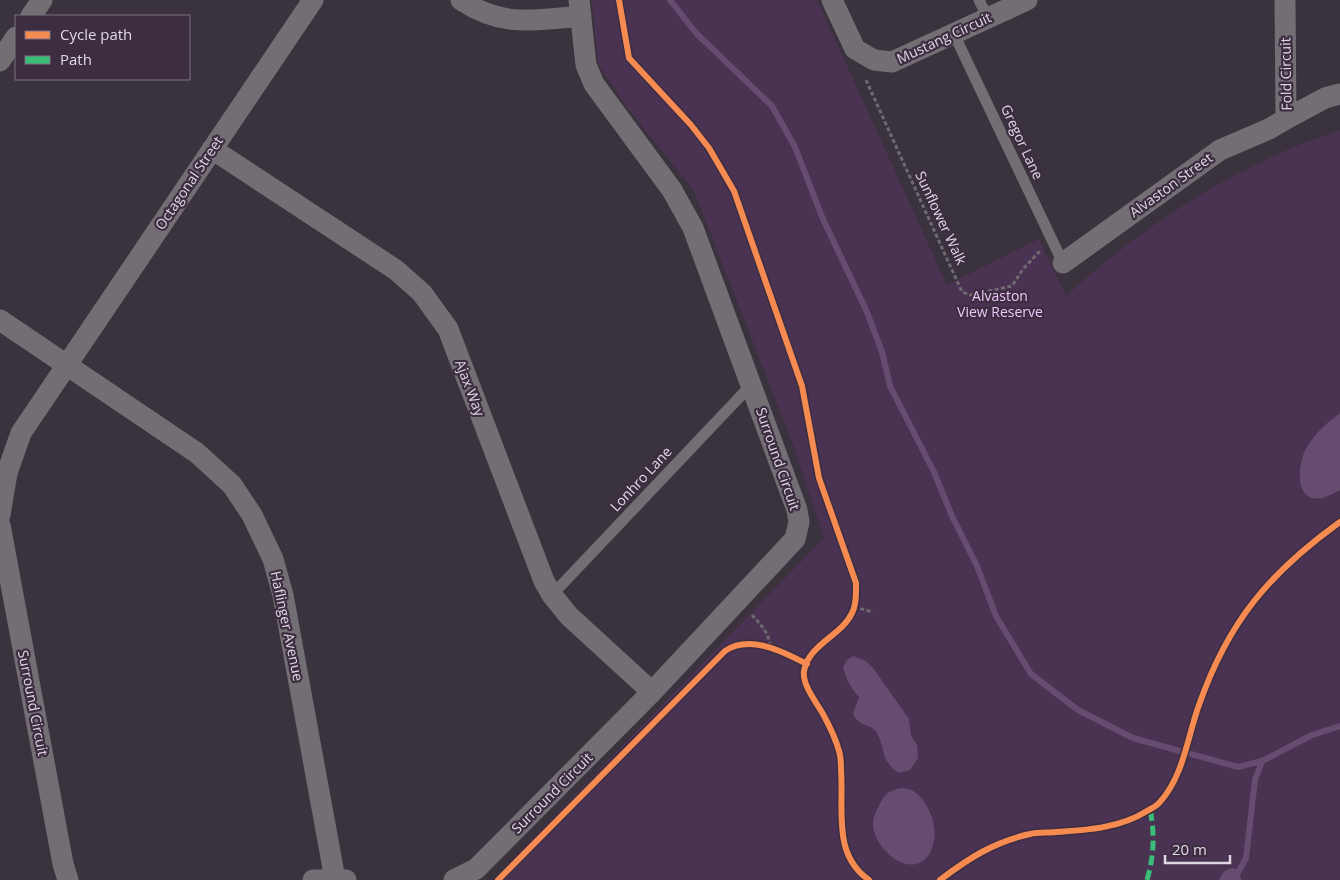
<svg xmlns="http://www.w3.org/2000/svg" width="1340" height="880" font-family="'Open Sans',sans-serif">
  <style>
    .green { fill: #4a3252 }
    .water { fill: #684c70 }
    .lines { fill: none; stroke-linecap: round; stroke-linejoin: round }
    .stream { stroke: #684c70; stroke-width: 6 }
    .path { stroke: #6f6970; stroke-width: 3; stroke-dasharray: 4 2.5; stroke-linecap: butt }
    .lane { stroke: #736e74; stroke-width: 11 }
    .street { stroke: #736e74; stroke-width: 21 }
    .quiet { stroke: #3abd76; stroke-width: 5; stroke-dasharray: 10 5; stroke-linecap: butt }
    .cycleway-casing { stroke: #3d2d41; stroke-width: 9 }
    .cycleway { stroke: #f68b52; stroke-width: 6 }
    .labels { text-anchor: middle; stroke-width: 4.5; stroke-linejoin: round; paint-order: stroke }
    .street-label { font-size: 14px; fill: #e1d7e4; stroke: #3d2d41 }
    .park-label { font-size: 14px; fill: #ecc6f8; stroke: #3d2d41 }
  </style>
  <rect width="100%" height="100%" fill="#3a323c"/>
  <path class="green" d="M592,0H817L947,285L1039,239L1066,296C1146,223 1237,164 1340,130V880H492L824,538L792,442L694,191L627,107L598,64Z"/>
  <path class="water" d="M1340,413V490C1335,492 1328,497 1322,498C1296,503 1297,470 1304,453C1311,437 1326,423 1340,413Z
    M853,656L866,661L873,668L909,719L911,736L917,745L918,758L910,770L899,773C880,761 886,750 877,733C871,723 860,728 853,714L859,697C851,688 846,679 843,667L847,660Z
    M902,788C905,789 910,789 913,791C923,796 933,815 934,826C936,836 933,848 928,856C909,880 873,848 873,824C873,818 876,811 879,806C885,793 888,791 902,788Z
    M1232,868L1239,870L1241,880H1219L1224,871Z"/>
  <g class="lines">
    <path class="stream" d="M670,0L696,33L772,106L795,147L823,219L867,312L882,352L890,386L934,472L952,516L977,566L996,616L1031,674L1078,710L1133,738L1238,767L1262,761L1312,735L1340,726
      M1234,880L1246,858L1255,780L1262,761"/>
    <path class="path" d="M866,80L962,292L970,295L1012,286L1023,269L1040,251
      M854,607L873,612
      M752,615C761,625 770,634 770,648"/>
    <path class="lane" d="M979,0L988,18
      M954,34L1063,263
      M552,595L752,384"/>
    <path class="street" d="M461,0C503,28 534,20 581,16
      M832,0L855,49L874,60L892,62L1027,0
      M1285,0L1286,119L1325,98L1340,94
      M31,16L42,0
      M0,61L16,37
      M212,149L396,270L422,293L448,329L544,581L552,595L569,616L652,692
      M1063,263L1220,150L1269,129L1286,119
      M0,320L197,453L232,485L252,515L273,559L283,595L335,879
      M0,515L7,473L21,433L313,0
      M0,525L63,864L68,880
      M313,880H346
      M454,880L476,869L652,692L795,539L799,522L797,510L693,228L672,190L594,84L586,65L579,0"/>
    <path class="quiet" d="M1147,880C1154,855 1155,835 1150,809"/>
    <defs>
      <path id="cycleway" d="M619,0L629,58L691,125L709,148L734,191L802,386L819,478L856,583C856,592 857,604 852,613C842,635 808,645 804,671C802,686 818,704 824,716C830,727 836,740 839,751C841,757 841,764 841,770C844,810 832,854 869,880
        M498,880L725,651C750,634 784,652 807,664
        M940,880C969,858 994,842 1030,834C1038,832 1048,833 1056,832C1088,830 1120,828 1147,811C1152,808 1157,806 1160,802C1184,775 1187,738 1199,705C1228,622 1269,573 1340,522"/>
    </defs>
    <use href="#cycleway" class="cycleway-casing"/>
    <use href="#cycleway" class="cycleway"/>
  </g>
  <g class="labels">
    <g class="street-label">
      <text transform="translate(944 38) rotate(-25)" y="5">Mustang Circuit</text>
      <text transform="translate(1286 74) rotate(-91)" y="5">Fold Circuit</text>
      <text transform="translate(1022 142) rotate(65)" y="5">Gregor Lane</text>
      <text transform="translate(189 183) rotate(-56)" y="5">Octagonal Street</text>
      <text transform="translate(1171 185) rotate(-36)" y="5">Alvaston Street</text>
      <text transform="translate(941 218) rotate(65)" y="5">Sunflower Walk</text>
      <text transform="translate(470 388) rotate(69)" y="5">Ajax Way</text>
      <text transform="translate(778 459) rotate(71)" y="5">Surround Circuit</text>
      <text transform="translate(641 479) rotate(-47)" y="5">Lonhro Lane</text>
      <text transform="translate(287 626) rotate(78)" y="5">Haflinger Avenue</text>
      <text transform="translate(33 703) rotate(79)" y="5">Surround Circuit</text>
      <text transform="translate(552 793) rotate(-45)" y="5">Surround Circuit</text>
    </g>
    <g class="park-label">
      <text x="1000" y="301">Alvaston<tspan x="1000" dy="16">View Reserve</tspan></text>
    </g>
  </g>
  <rect x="15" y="15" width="175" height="65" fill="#3d2d41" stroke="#7f7182"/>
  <rect x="25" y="31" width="25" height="8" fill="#f68b52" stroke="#7f7182"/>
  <text x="60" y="40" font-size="15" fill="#e1d7e4">Cycle path</text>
  <rect x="25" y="56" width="25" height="8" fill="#3abd76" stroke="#7f7182"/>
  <text x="60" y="65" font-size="15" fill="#e1d7e4">Path</text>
  <path d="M1165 855v8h65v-8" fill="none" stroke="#e1d7e4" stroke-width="2.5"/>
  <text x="1172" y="855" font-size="15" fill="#e1d7e4" stroke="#3d2d41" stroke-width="4" paint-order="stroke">20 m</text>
</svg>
